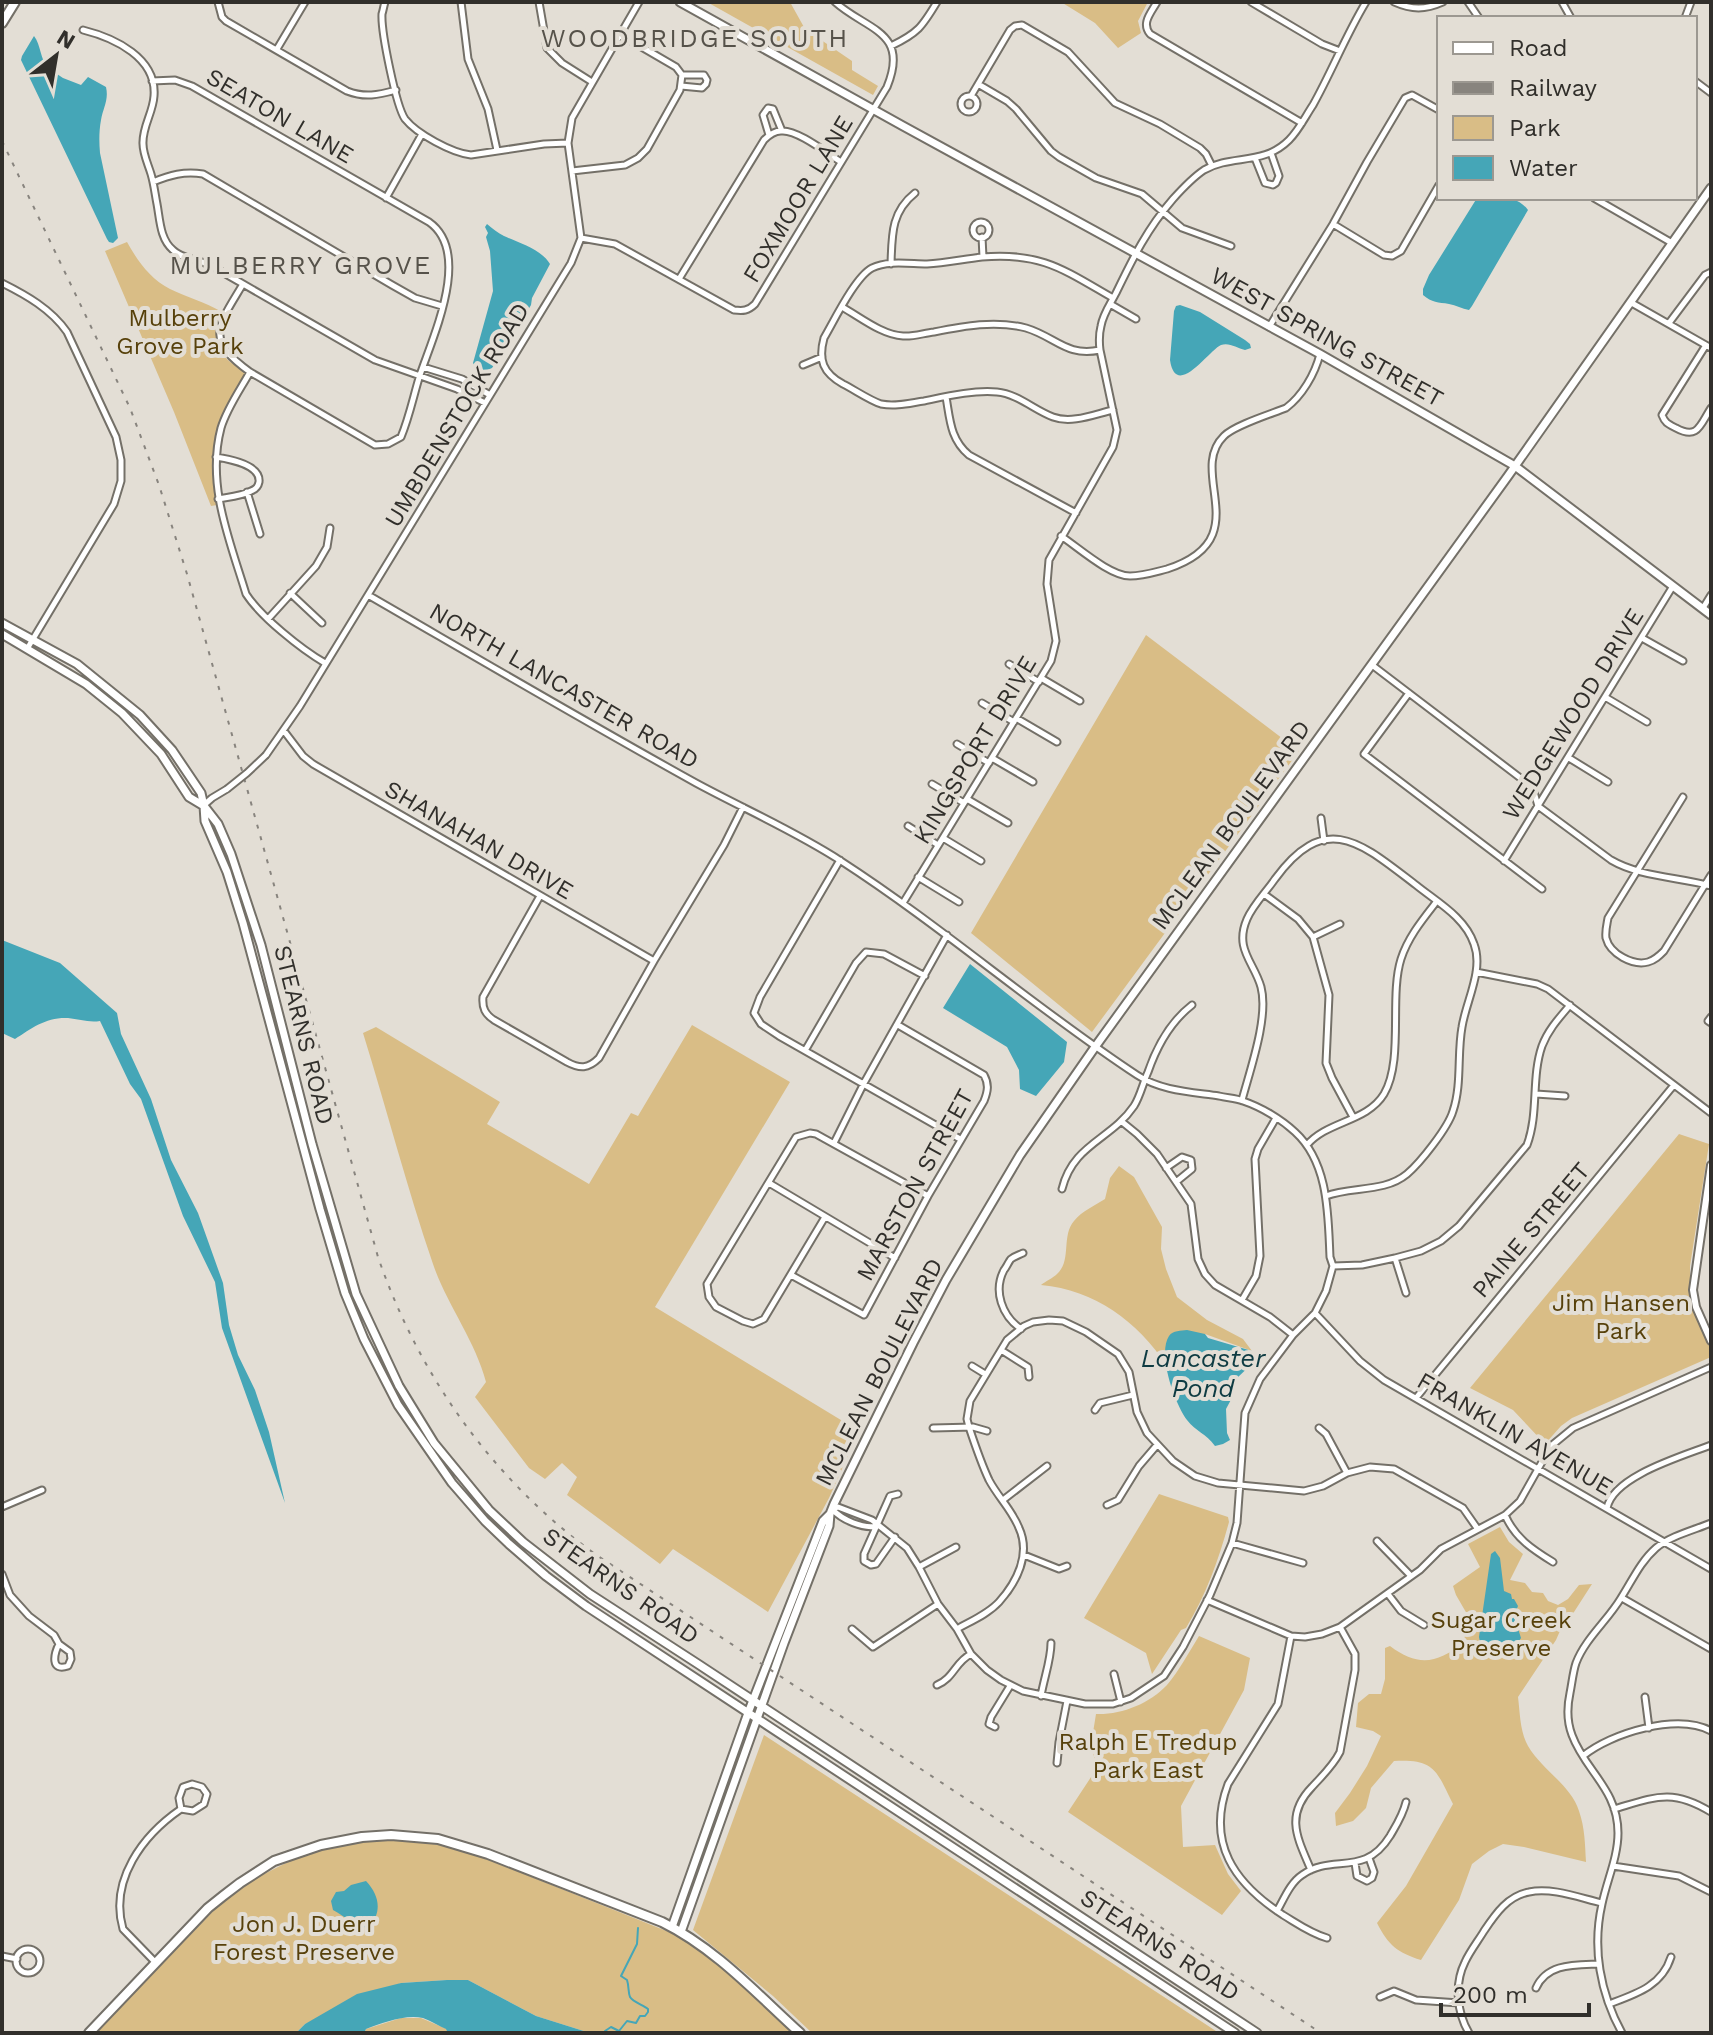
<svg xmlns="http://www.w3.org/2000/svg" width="1713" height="2035" font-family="'Work Sans',sans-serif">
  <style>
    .green { fill: #d9bd86 }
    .water { fill: #45a6b7 }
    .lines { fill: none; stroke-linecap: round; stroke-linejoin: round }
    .stream { stroke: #45a6b7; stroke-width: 2 }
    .minor-casing { stroke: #747068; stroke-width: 9 }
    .tertiary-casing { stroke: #747068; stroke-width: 10 }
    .secondary-casing { stroke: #747068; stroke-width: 11 }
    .primary-casing { stroke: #747068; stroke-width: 12 }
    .minor { stroke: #fff; stroke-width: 5 }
    .tertiary { stroke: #fff; stroke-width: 6 }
    .secondary { stroke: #fff; stroke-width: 7 }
    .primary { stroke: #fff; stroke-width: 8 }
    .rail { stroke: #88847e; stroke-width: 2; stroke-dasharray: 4 8; stroke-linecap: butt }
    .minor-bridge-casing { stroke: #747068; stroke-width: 9; stroke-linecap: butt }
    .minor-bridge { stroke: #fff; stroke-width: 5 }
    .labels { text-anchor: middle; stroke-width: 8; stroke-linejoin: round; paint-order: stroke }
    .street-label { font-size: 24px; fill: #312f2b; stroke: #e3ded5 }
    .park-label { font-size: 24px; fill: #57410b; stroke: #e3ded5 }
    .neighbourhood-label { font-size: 26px; letter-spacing: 2px; fill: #56524a; stroke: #e3ded5 }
    .water-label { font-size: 26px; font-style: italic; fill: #0e3b42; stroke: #e3ded5 }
  </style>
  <rect width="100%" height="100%" fill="#e3ded5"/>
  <path class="green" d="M707,2H790L805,29L852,61V70L878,86L873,95Z
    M1061,2H1148L1138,21L1141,33L1118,48L1095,23Z
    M127,242C137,260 150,279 170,289C188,298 203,301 222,312C215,327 214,344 225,357C231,364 240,367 245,374C216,424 208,448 217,505L211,506L174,412L105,251Z
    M1146,635L1299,751L1092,1032L971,933Z
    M692,1025L790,1082L655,1307L859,1431L829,1498L768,1612L673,1549L660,1564L567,1495L577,1477L562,1463L545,1479L529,1468L475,1397L486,1382C475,1340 447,1305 433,1264C407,1188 387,1110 363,1033L376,1027L500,1102L487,1124L589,1184L631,1113L638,1116Z
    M1679,1134L1709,1144L1690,1266V1300L1711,1350V1357L1572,1418L1561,1426L1545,1444L1513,1410L1470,1388Z
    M1119,1166L1134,1177L1162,1227L1161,1249L1166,1269L1177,1297L1207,1320L1243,1339L1252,1351L1205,1334L1169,1339L1166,1348L1167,1366C1137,1321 1095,1290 1041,1285C1046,1281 1053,1278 1057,1274C1072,1261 1061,1236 1074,1221C1082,1211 1094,1206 1105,1199L1110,1178Z
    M1159,1494L1228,1517L1229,1522C1219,1559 1206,1595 1186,1628L1181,1630L1152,1674L1146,1653L1084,1618Z
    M1500,1527L1509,1542L1523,1554L1510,1580L1525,1583L1532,1592L1543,1593L1548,1601L1558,1605L1568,1599L1579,1585L1592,1584L1574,1612L1563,1624L1556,1640L1518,1697C1520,1713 1520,1732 1528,1746C1542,1770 1571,1785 1579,1811C1585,1828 1585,1845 1586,1862L1524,1847L1503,1844L1489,1851L1472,1864L1459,1900L1421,1960C1398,1953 1388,1945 1377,1923L1406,1886L1453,1804C1436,1770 1435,1759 1394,1761L1371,1788L1366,1808L1353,1821L1336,1826L1335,1813L1350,1793L1367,1766L1381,1736L1373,1731L1356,1727L1358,1703L1369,1694H1381L1385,1679V1648L1390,1646C1418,1667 1437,1664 1464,1642L1467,1614L1456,1595L1453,1586L1480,1567L1468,1544Z
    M1199,1636L1250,1658L1244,1690L1181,1806L1183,1847L1215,1845L1228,1874L1241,1891L1222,1915L1068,1812L1097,1768L1091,1745L1096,1714C1121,1715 1149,1704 1167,1685C1179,1671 1189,1652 1199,1636Z
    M764,1735L1219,2033H812L773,1996L693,1930Z
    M379,1839H405L451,1847L489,1860L674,1934C718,1960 756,1998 794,2033H590L536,2016L468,1980H447L401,1983L305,2024L296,2033H96L218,1906L254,1879L292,1860L330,1847Z
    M401,2018H421L447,2029L448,2033H364L366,2029Z"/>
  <path class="water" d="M34,36C41,45 40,59 48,68L63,78L81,85L88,77L106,87C109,100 103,108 101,120C99,131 99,142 100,153L118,238L113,243L109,242L107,239L21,60L22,56Z
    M1477,198C1496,198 1516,194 1528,210L1472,306L1469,310C1462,309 1456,305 1449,304C1438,302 1432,303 1423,295V289L1429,275Z
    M487,224C492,228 498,233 504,236C519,243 541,249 550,264L532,298L531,305L518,327L512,334L508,344L492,368L485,371L476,368L473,363L493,291L490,251L486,237L488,233L485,227Z
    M1180,305L1200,312L1245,340L1250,344L1251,348L1245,350C1237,348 1229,342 1221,345C1209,350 1176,400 1170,360L1174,311L1176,306Z
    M2,940L60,963L117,1013L121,1034L151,1099L171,1160L198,1213L223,1283L229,1325L238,1355L255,1390L269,1432L285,1503L222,1328L215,1282L183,1216L141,1099L130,1084L100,1021C89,1023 79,1019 68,1018C46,1017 32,1028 15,1039L2,1033Z
    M970,964L1067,1042L1064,1062L1036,1096L1020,1089L1019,1070L1007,1047L943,1008Z
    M1187,1330L1205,1334L1208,1338L1252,1351L1256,1360L1237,1378L1234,1394L1226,1409L1227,1433L1230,1440L1223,1444L1215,1446C1206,1433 1196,1432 1187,1420C1175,1404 1157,1354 1169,1336C1173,1330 1181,1331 1187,1330Z
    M1495,1551L1500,1558L1504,1591L1511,1594L1512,1599H1514L1518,1606L1514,1616L1521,1638C1510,1656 1496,1649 1480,1642L1479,1637L1491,1554Z
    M366,1881C380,1896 382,1912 369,1928C354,1927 345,1916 333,1910L331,1901L336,1892L344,1891L351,1885Z
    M447,1980H468L536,2016L590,2033H448L446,2029C439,2026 431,2021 423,2018C405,2014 382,2023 366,2029L364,2033H296L305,2024L357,1994L401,1983Z"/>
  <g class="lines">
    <path class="stream" d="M605,2033V2031L611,2027L619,2031L627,2021L636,2023L640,2016H645L648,2012V2009C643,2005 633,2002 630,1997C628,1992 629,1986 627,1980L621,1976L637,1944L638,1928"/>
    <defs>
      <path id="minor" d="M218,2L222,17L226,21L347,91C365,98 378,95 396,90
        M385,2C384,5 383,11 382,14C381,32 396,106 405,119C417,134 452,153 471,155L544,144L568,143
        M461,2L468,59L488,109L497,150
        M539,2L547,48L562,63L592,82
        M1157,2C1151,13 1141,23 1150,34L1302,123
        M1251,2L1322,44L1340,51
        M1394,2C1412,10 1425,10 1443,2
        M1468,2L1479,18
        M1562,2L1571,18
        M1685,18L1691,2
        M83,30C115,38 157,58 154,96C153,113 142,127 143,144C143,154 148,164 151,174C154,184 155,194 157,204C160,220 160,239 173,250C182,259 196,259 207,264C213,266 218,270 224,273L375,360L457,389L485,403
        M891,46C918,33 922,27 937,2
        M277,49L305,2
        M152,81L175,80L192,86L429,222C473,253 432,338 419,378C413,398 409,418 401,437L388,444L375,445L250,372C204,339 218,326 243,284
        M1695,81L1711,93
        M978,84L1007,101L1016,109L1051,151L1059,157L1096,178L1142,194L1182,228L1231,246
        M681,86L702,88L706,84L707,80L704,75H682
        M971,96L1010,30L1015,26L1022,25L1068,52L1115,103L1160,124L1200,148L1206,154L1212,166
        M961 104a8 8 0 1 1 16 0a8 8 0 1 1-16 0Z
        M769,135L763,115L768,108L773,109L782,131
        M1255,158L1265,183L1273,185L1276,183L1279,176L1271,153
        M572,171L625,165L638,158L647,149L680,90L682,75L676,67L621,35
        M153,182C170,175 184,171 203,174L392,285L415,298L442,306
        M386,198L422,134
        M1594,198L1672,243
        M973 230a8 8 0 1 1 16 0a8 8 0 1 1-16 0Z
        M1333,224L1384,255L1392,256L1401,251L1439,185
        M982,237L983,257
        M581,238L615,244L734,310C743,311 748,311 755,304L887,87C910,31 866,30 835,2
        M891,264C892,235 891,212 915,193
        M679,279L764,140C768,136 774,131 781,131C797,129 828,154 841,162
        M2,283C26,295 51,309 67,332L116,437L121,460V481L114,504L27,649
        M1113,298C1064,270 1042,252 982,257C964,259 945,263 927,264C910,264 888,260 872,268C855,277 834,321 824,338C818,360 823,373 843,384C855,390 869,400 881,404C896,407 910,403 924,401C948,396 973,390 997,392C1018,394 1034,410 1053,417C1072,424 1095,414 1113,410
        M1630,302L1711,348
        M1110,304L1136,319
        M842,307C860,317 882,335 903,336C913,337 924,333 934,332C964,326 995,320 1026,328C1056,337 1066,357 1100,350
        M1669,323L1705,275L1711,272
        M1269,327L1333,224L1367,162L1405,98L1412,95L1439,110
        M1706,345L1662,415C1665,423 1668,424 1676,428C1698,440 1700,425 1711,408
        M803,365L822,357
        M423,367L462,379L490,395
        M250,372C240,390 227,408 221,428C206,485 230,541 246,594C261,617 301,649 325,663
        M946,397C950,419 950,439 969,455L1076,513
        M216,457C229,459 261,465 259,482C258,487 256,489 251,491C242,496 229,497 218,499
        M247,492L260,534
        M1061,536C1079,548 1110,576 1130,576C1143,576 1155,572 1167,569C1259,539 1186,473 1224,436C1235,425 1271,414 1286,408C1302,396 1315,374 1320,354
        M290,593L322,623
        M368,595C477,658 586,722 696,783C744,809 795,831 841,861C943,927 1035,1008 1137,1075C1161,1091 1192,1092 1219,1096C1227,1098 1236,1098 1243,1101C1261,1107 1281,1119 1295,1132C1329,1163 1328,1215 1330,1257L1333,1266L1326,1291L1315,1313L1293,1335L1260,1379L1245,1413L1237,1523L1232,1543L1210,1595L1183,1647L1164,1676L1131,1698L1113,1704H1085L1023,1691L1001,1680L987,1670L971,1654L957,1629L938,1604L919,1567L907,1548L872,1520L838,1507L833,1509
        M1703,608L1711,595
        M268,619L316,566L327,547L330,528
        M1642,638L1683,661
        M1009,664L1039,682
        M1372,665L1523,780L1534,792L1538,806L1611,860C1640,877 1679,877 1711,886
        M1041,678L1080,701
        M1409,693L1364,754L1542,889
        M1605,697L1647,722
        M982,703L1014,722
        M1016,718L1057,742
        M284,731L303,756L313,764L654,961L599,1058C588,1069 580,1069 567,1062L494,1020C485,1014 482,1008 483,997L540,896
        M957,744L989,763
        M266,755L300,706L571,263L581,238L568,143L572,118L639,2
        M992,758L1033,782
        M1569,758L1608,782
        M932,784L964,803
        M1683,797L1608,918C1607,924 1605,931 1606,938C1610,954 1633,966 1648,962C1655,960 1659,956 1664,951L1711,875
        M967,799L1008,823
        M204,805L212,798L227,789
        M1321,818L1324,841
        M908,826L938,845
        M943,838L981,861
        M840,860L760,997L754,1013L761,1024L779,1036L960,1139
        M1504,861L1673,586
        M918,877L959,902
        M1264,894L1298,919L1313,937L1329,995L1326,1063L1332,1078L1353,1117
        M903,903L1051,661L1056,641L1047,584L1049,560L1113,447L1117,430L1100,350C1099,342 1099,334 1101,326C1103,314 1111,303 1116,293C1133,258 1147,229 1173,199C1182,189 1192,178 1204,170C1232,154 1263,166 1289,140C1299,130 1305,117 1313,105C1332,71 1346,35 1366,2
        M1313,937L1340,924
        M654,961L724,845L743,807
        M1476,972L1537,984L1548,989L1711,1113
        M1711,1017L1708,1021L1711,1023
        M806,1049L856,963L866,952L884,954L925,976
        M1536,1094L1565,1096
        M1242,1100C1250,1070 1269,1017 1261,987C1254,962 1234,949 1247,919C1253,905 1266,892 1275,879C1326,809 1362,844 1416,885C1437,902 1465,917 1474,944C1484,970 1466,1001 1462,1027C1457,1055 1462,1084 1453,1111C1448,1128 1420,1163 1407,1174C1384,1193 1351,1186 1326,1196
        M1121,1121L1137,1134L1157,1154L1191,1204L1198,1259L1205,1274L1215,1285L1270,1317L1293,1335
        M834,1143L864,1083L947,935
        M1307,1145C1327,1121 1367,1122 1384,1094C1404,1060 1389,997 1401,959C1408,937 1423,919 1437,901
        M1166,1168L1182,1157L1191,1160L1192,1169L1176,1182
        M769,1183L895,1258
        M1062,1189C1073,1144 1111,1140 1134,1106C1140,1097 1143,1083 1148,1072C1157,1046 1170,1022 1192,1005
        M825,1217L764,1319L753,1324L743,1321L716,1307L709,1297L707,1284L796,1137L810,1133L816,1134L928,1196
        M1395,1258L1406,1293
        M1333,1266L1362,1265L1395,1258L1421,1251L1441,1241L1459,1226L1527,1145C1539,1113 1531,1078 1542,1046C1548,1030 1559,1018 1570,1005
        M791,1275L864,1315L928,1196L984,1101C988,1091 989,1084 984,1075L898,1025
        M1242,1300L1256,1276L1260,1256L1255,1159L1258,1149L1276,1118
        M1315,1313L1360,1361L1384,1380L1711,1569
        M1021,1329C1002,1316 993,1291 1004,1270C1006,1268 1009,1261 1011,1259C1015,1256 1019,1255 1023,1253
        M1001,1350L1028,1367L1029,1377
        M972,1366L985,1374
        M1416,1398L1674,1085
        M1095,1410L1100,1403L1133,1395
        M933,1428L973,1427L987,1431
        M1319,1428L1326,1434L1347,1473
        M1003,1500L1047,1466
        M1107,1505L1118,1500L1139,1466L1157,1445
        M2,1507L42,1490
        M1607,1508C1613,1476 1683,1456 1711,1445
        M832,1509C842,1520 863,1529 877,1526
        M1505,1515C1515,1538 1532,1549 1553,1562
        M895,1537L876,1564L871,1565L864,1561V1554L890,1496L898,1494
        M1377,1541L1410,1575
        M1232,1543L1303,1563
        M1024,1555L1059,1569L1067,1566
        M919,1567L956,1547
        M2,1574L10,1595L29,1616L54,1635L59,1644L70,1652L71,1659L68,1666C50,1672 54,1654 59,1644
        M1388,1594L1401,1611L1424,1625
        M1622,1598L1711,1649
        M1207,1600L1291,1636L1305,1637L1322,1634L1340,1627L1420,1570L1441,1549L1505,1515L1520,1501L1551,1446L1573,1428L1711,1367
        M852,1629L873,1647L938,1604
        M957,1629C971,1621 988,1614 999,1602C1017,1582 1031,1554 1019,1528C1012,1510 998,1497 989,1480C981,1463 975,1445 969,1427L967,1419L970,1401L1007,1340L1024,1326L1033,1322L1049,1320L1063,1321L1086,1332L1118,1354L1129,1372L1137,1412L1147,1433L1173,1461L1195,1476L1218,1483L1304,1491L1323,1486L1347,1473L1370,1467L1394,1469L1463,1508L1477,1528
        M1291,1636L1278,1704L1228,1784C1206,1843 1234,1883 1283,1915C1298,1924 1310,1933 1327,1938
        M1114,1674L1121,1702
        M937,1685C954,1678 955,1662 971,1654
        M1041,1696C1044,1678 1051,1660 1051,1643
        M1645,1697L1649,1728
        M995,1727L989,1724L991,1717L1010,1686
        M1583,1756C1611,1733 1677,1713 1711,1731
        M1057,1763L1059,1742L1067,1701
        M1614,1809C1655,1797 1672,1788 1711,1812
        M1355,1863L1357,1876L1367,1881L1372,1878L1374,1872L1369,1858
        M1613,1866L1679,1876L1711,1892
        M1311,1870C1298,1839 1284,1816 1312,1787C1322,1776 1333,1766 1340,1752L1355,1670V1654L1340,1627
        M1277,1911C1284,1899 1290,1883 1302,1875C1333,1853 1364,1878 1390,1836C1397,1824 1403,1815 1406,1802
        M16 1961a12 12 0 1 1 24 0a12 12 0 1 1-24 0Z
        M2,1956L17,1959
        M155,1962L123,1929C109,1880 143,1835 181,1809L193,1811L204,1804L207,1794L202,1787L192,1784L183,1787L179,1798L181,1809
        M1536,1988C1547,1963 1575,1965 1599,1964
        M1380,1997L1394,1991L1416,2000L1459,2003
        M1609,2004C1636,1994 1662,1986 1671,1957
        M1469,2033C1457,2013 1454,1984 1465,1962C1470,1951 1478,1941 1484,1931C1496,1913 1508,1896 1529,1892C1552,1887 1580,1898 1602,1903
        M1622,2033C1600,1993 1592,1948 1602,1904C1607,1880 1618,1857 1618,1833C1618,1789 1585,1771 1572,1735C1567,1722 1567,1707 1570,1693C1572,1683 1573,1672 1576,1663C1585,1639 1608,1620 1621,1598C1632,1581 1640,1562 1656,1548C1670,1536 1694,1530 1711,1523"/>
      <path id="tertiary" d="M1711,1165L1693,1290L1696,1307L1711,1341"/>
      <path id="secondary" d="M680,2L903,126L1320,354L1515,466L1711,615
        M2,623L77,664L140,715L172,750L201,793L204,806L218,824L231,854L261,945L312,1144L356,1294L399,1386L434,1443L489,1510L523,1542L590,1594L698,1664L1257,2033
        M2,634L86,684L122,713L161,754L189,797L204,806L205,821L227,872L243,923L320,1209L345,1293L364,1339L398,1405L452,1483L485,1521L509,1544L546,1576L586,1606L1235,2033
        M672,1927L748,1713L823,1521L830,1514
        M681,1932L784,1643L829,1526L830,1514L834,1504L913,1343L946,1280L1020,1155L1095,1047L1508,476L1711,188"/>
      <path id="primary" d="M2,23L15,2
        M89,2033L208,1908L223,1896L240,1883L274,1861L321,1845L362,1837L391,1835L438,1839L488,1854L662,1922C715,1948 757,1994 800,2033"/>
    </defs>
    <use href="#minor" class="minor-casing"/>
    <use href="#tertiary" class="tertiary-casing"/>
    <use href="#secondary" class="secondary-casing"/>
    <use href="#primary" class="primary-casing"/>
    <use href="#minor" class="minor"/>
    <use href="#tertiary" class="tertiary"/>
    <use href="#secondary" class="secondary"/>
    <use href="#primary" class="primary"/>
    <path class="rail" d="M2,141L130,408L159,485L187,574L378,1257C419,1376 493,1480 595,1554L1321,2033"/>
    <defs>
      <path id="minor-bridge" d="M227,789L247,773L266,755"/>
    </defs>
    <use href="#minor-bridge" class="minor-bridge-casing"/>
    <use href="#minor-bridge" class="minor-bridge"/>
  </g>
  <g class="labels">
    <g class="street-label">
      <text transform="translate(280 116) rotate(30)" y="8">SEATON LANE</text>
      <text transform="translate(798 199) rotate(-59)" y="8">FOXMOOR LANE</text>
      <text transform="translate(1327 337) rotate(29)" y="8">WEST SPRING STREET</text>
      <text transform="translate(457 415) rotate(-59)" y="8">UMBDENSTOCK ROAD</text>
      <text transform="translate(564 686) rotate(30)" y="8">NORTH LANCASTER ROAD</text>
      <text transform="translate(1573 714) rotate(-58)" y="8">WEDGEWOOD DRIVE</text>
      <text transform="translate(975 750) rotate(-59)" y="8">KINGSPORT DRIVE</text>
      <text transform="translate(1231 825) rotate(-54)" y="8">MCLEAN BOULEVARD</text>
      <text transform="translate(479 840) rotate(30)" y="8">SHANAHAN DRIVE</text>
      <text transform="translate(304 1035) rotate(76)" y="8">STEARNS ROAD</text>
      <text transform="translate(915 1185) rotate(-61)" y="8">MARSTON STREET</text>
      <text transform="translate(1531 1230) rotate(-50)" y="8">PAINE STREET</text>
      <text transform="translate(879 1372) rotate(-63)" y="8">MCLEAN BOULEVARD</text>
      <text transform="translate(1515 1434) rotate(30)" y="8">FRANKLIN AVENUE</text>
      <text transform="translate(621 1586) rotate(35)" y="8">STEARNS ROAD</text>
      <text transform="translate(1160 1945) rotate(33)" y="8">STEARNS ROAD</text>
    </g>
    <g class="park-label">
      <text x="180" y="326">Mulberry<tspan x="180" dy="28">Grove Park</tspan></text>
      <text x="1621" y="1311">Jim Hansen<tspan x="1621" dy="28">Park</tspan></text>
      <text x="1501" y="1628">Sugar Creek<tspan x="1501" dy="28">Preserve</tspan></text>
      <text x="1148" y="1750">Ralph E Tredup<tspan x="1148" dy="28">Park East</tspan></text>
      <text x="304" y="1932">Jon J. Duerr<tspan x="304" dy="28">Forest Preserve</tspan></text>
    </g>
    <g class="neighbourhood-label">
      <text x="695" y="47">WOODBRIDGE SOUTH</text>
      <text x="301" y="274">MULBERRY GROVE</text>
    </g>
    <g class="water-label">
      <text x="1203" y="1367">Lancaster<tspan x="1203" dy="30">Pond</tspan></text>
    </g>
  </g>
  <rect width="1713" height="2035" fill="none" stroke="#312f2b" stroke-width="8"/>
  <rect x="1437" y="16" width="260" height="184" fill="#e3ded5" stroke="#9c9891" stroke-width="2"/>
  <rect x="1453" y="42" width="40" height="12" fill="#ffffff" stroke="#9c9891" stroke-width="2"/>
  <text x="1509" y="56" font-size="24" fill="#312f2b">Road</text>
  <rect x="1453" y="82" width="40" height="12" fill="#88847e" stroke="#9c9891" stroke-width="2"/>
  <text x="1509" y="96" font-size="24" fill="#312f2b">Railway</text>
  <rect x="1453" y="116" width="40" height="24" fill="#d9bd86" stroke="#9c9891" stroke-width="2"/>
  <text x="1509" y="136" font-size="24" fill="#312f2b">Park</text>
  <rect x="1453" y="156" width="40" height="24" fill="#45a6b7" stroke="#9c9891" stroke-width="2"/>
  <text x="1509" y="176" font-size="24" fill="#312f2b">Water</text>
  <g transform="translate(56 56) rotate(31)" stroke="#e3ded5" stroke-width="6" paint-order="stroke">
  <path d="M0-6L14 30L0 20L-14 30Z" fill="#312f2b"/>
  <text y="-12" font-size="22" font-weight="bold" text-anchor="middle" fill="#312f2b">N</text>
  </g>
  <path d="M1441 2003v12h148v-12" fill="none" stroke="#312f2b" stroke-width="4"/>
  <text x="1453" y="2003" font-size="24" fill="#312f2b" stroke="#e3ded5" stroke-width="6" paint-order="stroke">200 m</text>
</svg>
